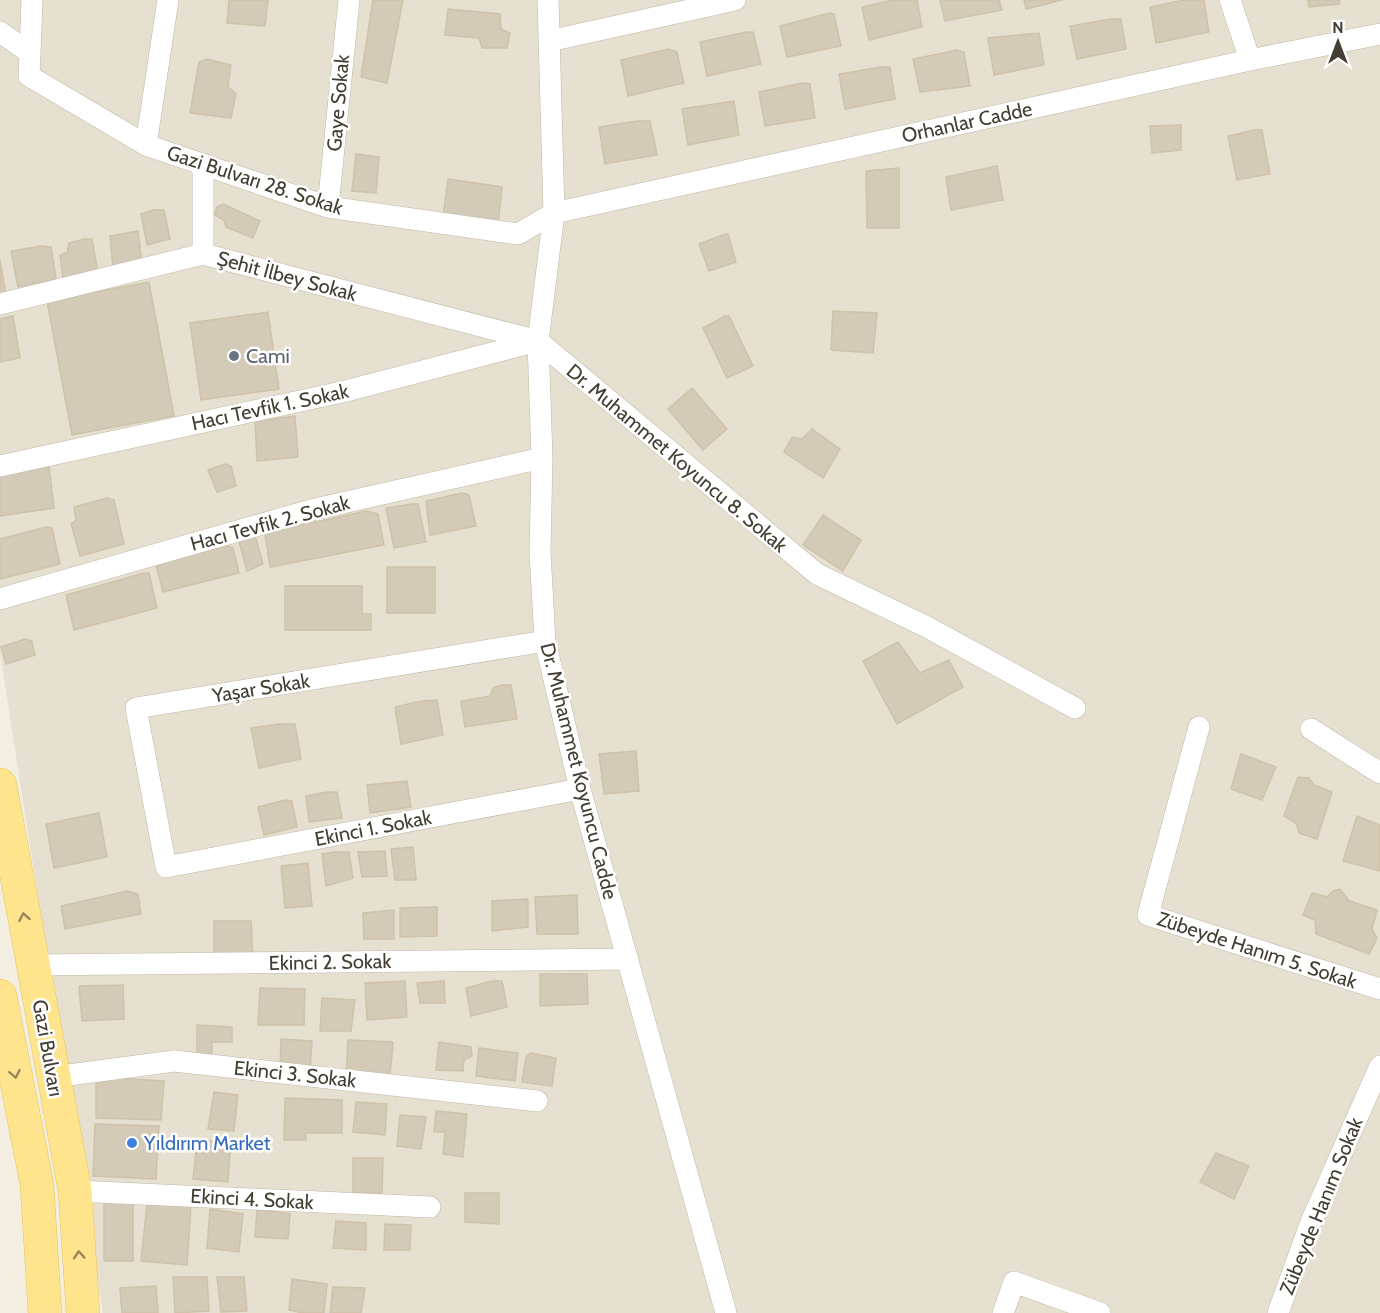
<svg xmlns="http://www.w3.org/2000/svg" width="1380" height="1313" font-family="Cabin,sans-serif">
  <style>
    .residential { fill: #e6e0d0 }
    .building { fill: #d3cab7; stroke: #cfc2aa; stroke-width: 1.5 }
    .lines { fill: none; stroke-linecap: round; stroke-linejoin: round }
    .street-casing { stroke: #c0b9a7; stroke-width: 22 }
    .primary-casing { stroke: #e8c45a; stroke-width: 34 }
    .street { stroke: #fff; stroke-width: 21 }
    .primary { stroke: #ffe48e; stroke-width: 33 }
    .oneway { stroke: #98885b }
    .worship-dot { fill: #6b7280; stroke: #fff; stroke-width: 2 }
    .shop-dot { fill: #3f7fe0; stroke: #fff; stroke-width: 2 }
    .labels { text-anchor: middle; stroke-width: 5; stroke-linejoin: round; paint-order: stroke }
    .street-label { font-size: 20px; fill: #433d32; stroke: #fff }
    .worship-label { font-size: 20px; fill: #5b616d; stroke: #fff; text-anchor: start }
    .shop-label { font-size: 20px; fill: #366cbe; stroke: #fff; text-anchor: start }
  </style>
  <rect width="100%" height="100%" fill="#f2eee2"/>
  <path class="residential" d="M0,0H1380V1313H103L0,653Z"/>
  <path class="building" d="M229,0H268L265,26L227,23Z
    M373,0H403L387,83L361,77Z
    M893,0H917L922,27L869,40L862,7Z
    M940,0H999L1002,10L945,21Z
    M1024,0H1062L1026,9Z
    M1184,0H1204L1209,32L1156,43L1150,7Z
    M1308,0H1340L1339,4L1309,7Z
    M448,9L500,14L501,29L510,33L507,48H482L479,38L445,35Z
    M829,13L834,14L841,46L787,57L780,26Z
    M1111,19H1121L1126,49L1077,59L1070,26Z
    M746,32H753L761,64L707,76L700,42Z
    M1039,33L1044,65L994,75L988,38Z
    M669,49L677,52L684,83L628,96L621,60Z
    M957,50L964,52L970,86L920,92L913,59Z
    M207,59L231,65L228,87L236,94L231,118L190,113L199,62Z
    M881,67H890L895,99L845,109L839,74Z
    M802,83L810,84L815,118L765,126L759,92Z
    M734,101L739,135L688,145L682,109Z
    M637,121H650L657,155L605,164L599,127Z
    M1181,125V150L1152,153L1150,126Z
    M1254,130H1262L1270,174L1237,180L1228,136Z
    M356,154L379,157L376,193L352,191Z
    M997,166L1003,200L951,210L946,177Z
    M899,168V228H867L866,171Z
    M448,179L502,187L498,225L443,217Z
    M223,204L260,221L253,238L226,227L224,220L214,215L217,207Z
    M153,210H164L170,239L147,245L141,214Z
    M138,231L142,264L113,267L110,236Z
    M725,234H728L736,262L709,271L699,244Z
    M84,239H92L98,274L63,278L60,255L67,253L69,243Z
    M41,246L51,247L56,279L18,287L11,251Z
    M0,260L6,296L0,297Z
    M149,282L174,416L72,435L47,301Z
    M833,311L877,313L873,353L831,350Z
    M268,312L279,389L201,400L190,323Z
    M13,316L20,358L0,362V319Z
    M725,316H729L753,366L727,378L703,328Z
    M692,388L727,429L703,450L668,409Z
    M295,416L298,457L257,461L255,421Z
    M812,429L840,449L823,478L784,452L792,437L802,439Z
    M225,464L231,466L236,486L217,492L208,470Z
    M49,466L54,508L0,516V471Z
    M462,493L469,495L476,526L430,535L426,501Z
    M107,498L114,500L124,544L80,556L71,524L76,520L74,507Z
    M411,504H418L426,542L394,548L386,508Z
    M366,511L378,514L384,545L270,567L265,533Z
    M823,515L861,540L843,571L803,545Z
    M46,527L52,528L60,564L0,579V539Z
    M255,535L263,564L247,571L239,542Z
    M225,545L233,548L239,573L163,592L156,565Z
    M387,567H435V613H387Z
    M144,573H149L157,608L74,630L66,595Z
    M285,586H362V614H371V630H285Z
    M25,639L32,641L35,655L6,664L1,647Z
    M898,642L920,673L949,660L963,687L897,724L863,661Z
    M501,685H511L517,719L465,727L461,701L490,696L493,688Z
    M437,700L443,735L401,744L395,707L421,701Z
    M280,724H295L301,759L259,768L251,728Z
    M636,751L639,791L604,794L599,754Z
    M1241,754L1276,767L1262,800L1231,789Z
    M1298,777L1309,778L1314,785L1332,792L1317,839L1299,833L1296,823L1284,816Z
    M407,781L411,807L370,813L367,785Z
    M327,792H337L342,818L309,822L306,796Z
    M285,800L292,801L297,827L264,835L258,807Z
    M99,813L107,857L54,868L46,824Z
    M1357,816L1380,825V871L1343,861Z
    M413,847L416,880H395L391,849Z
    M385,851L387,876L362,877L358,852Z
    M335,852H349L353,878L326,886L322,854Z
    M308,863L312,906L285,908L281,866Z
    M1340,889L1349,901L1377,910L1372,929L1377,938L1369,954L1316,934L1315,920L1303,915L1312,893L1327,897L1333,891Z
    M127,891L138,894L141,914L65,929L61,906Z
    M577,895L578,934H537L535,897Z
    M528,899V927L492,931V901Z
    M437,907V936L400,937V908Z
    M394,910V939H364L363,913Z
    M214,921H251L253,958H214Z
    M540,974H587L588,1004L540,1006Z
    M405,981L407,1017L367,1020L365,983Z
    M444,981L445,1003H420L417,983Z
    M492,981H502L507,1007L471,1016L466,988Z
    M123,985L124,1019L82,1021L79,986Z
    M260,988L305,989L304,1025H258Z
    M322,998L355,1000L351,1031H320Z
    M197,1025L232,1027V1042H212V1054H197Z
    M281,1039L312,1041L310,1073L280,1071Z
    M348,1040L393,1042L390,1077L346,1075Z
    M439,1042L471,1047L472,1056L464,1060L463,1071L436,1070Z
    M479,1048L518,1053L515,1081L476,1076Z
    M531,1053L556,1058L552,1086L522,1082L526,1057Z
    M96,1077L164,1081L161,1120L96,1118Z
    M214,1092L238,1095L234,1131L208,1129Z
    M285,1098L342,1100V1133H306V1140H284Z
    M356,1102L387,1104L385,1135L353,1132Z
    M436,1111L467,1114L463,1157L443,1154L445,1132H434Z
    M400,1115L426,1117L421,1149L397,1146Z
    M95,1124L159,1126L156,1179L93,1176Z
    M197,1141H231L228,1182L193,1179Z
    M1216,1153L1249,1166L1234,1199L1200,1182Z
    M353,1158H383L382,1193H353Z
    M465,1193H499V1224L465,1222Z
    M104,1202H133V1261H104Z
    M147,1204L191,1206L187,1265L141,1261Z
    M210,1209L243,1214L239,1252L207,1248Z
    M257,1209L290,1214L288,1239L255,1237Z
    M336,1221L366,1223V1250L333,1248Z
    M385,1224L411,1225L410,1250H384Z
    M173,1277H207L209,1311L175,1313Z
    M217,1277H244L247,1311L221,1312Z
    M292,1279L327,1284L324,1313H303L289,1310Z
    M156,1286L158,1313H122L120,1288Z
    M333,1287L365,1288L361,1313H330Z"/>
  <g class="lines">
    <defs>
      <path id="street" d="M548,0L554,213L538,341L542,458L540,552L545,641L580,789L726,1313
        M1230,0L1250,60
        M0,32L30,53L29,76L146,145L328,207L518,234L554,213L1250,60L1380,34
        M549,41L735,0
        M30,53L32,0
        M146,145L168,0
        M203,164V254
        M328,207L349,0
        M0,304L203,254L538,341L817,574L927,627L1075,708
        M0,466L342,392L534,342
        M0,599L311,510L542,458
        M545,641L136,708L166,867L580,789
        M1199,727L1148,915L1380,989
        M1311,729L1380,773
        M33,965L628,959
        M54,1077L174,1061L537,1101
        M75,1191L430,1207
        M1003,1313L1014,1282L1100,1313
        M1278,1313L1311,1222L1380,1066"/>
      <path id="primary" d="M0,785L75,1191L83,1313
        M0,996L37,1185L45,1313"/>
    </defs>
    <use href="#street" class="street-casing"/>
    <use href="#primary" class="primary-casing"/>
    <use href="#street" class="street"/>
    <use href="#primary" class="primary"/>
  </g>
  <defs><path id="oneway-chevron" d="M-2-3.5L2.5 0L-2 3.5" fill="none" stroke-width="1.6" stroke-linecap="round" stroke-linejoin="round" transform="scale(1.5)"/></defs>
  <g class="oneway">
    <use href="#oneway-chevron" transform="translate(24 917) rotate(-100)"/>
    <use href="#oneway-chevron" transform="translate(15 1074) rotate(79)"/>
    <use href="#oneway-chevron" transform="translate(79 1255) rotate(-94)"/>
  </g>
  <circle class="worship-dot" cx="234" cy="356" r="6"/>
  <circle class="shop-dot" cx="132" cy="1143" r="6"/>
  <g class="labels">
    <g class="street-label">
      <text transform="translate(338 103) rotate(-85)" y="7">Gaye Sokak</text>
      <text transform="translate(967 122) rotate(-12)" y="7">Orhanlar Cadde</text>
      <text transform="translate(255 180) rotate(18)" y="7">Gazi Bulvarı 28. Sokak</text>
      <text transform="translate(287 276) rotate(15)" y="7">Şehit İlbey Sokak</text>
      <text transform="translate(270 407) rotate(-12)" y="7">Hacı Tevfik 1. Sokak</text>
      <text transform="translate(677 458) rotate(40)" y="7">Dr. Muhammet Koyuncu 8. Sokak</text>
      <text transform="translate(270 523) rotate(-15)" y="7">Hacı Tevfik 2. Sokak</text>
      <text transform="translate(261 688) rotate(-9)" y="7">Yaşar Sokak</text>
      <text transform="translate(579 771) rotate(76)" y="7">Dr. Muhammet Koyuncu Cadde</text>
      <text transform="translate(373 828) rotate(-11)" y="7">Ekinci 1. Sokak</text>
      <text transform="translate(1257 950) rotate(18)" y="7">Zübeyde Hanım 5. Sokak</text>
      <text transform="translate(330 962) rotate(-1)" y="7">Ekinci 2. Sokak</text>
      <text transform="translate(48 1048) rotate(80)" y="7">Gazi Bulvarı</text>
      <text transform="translate(295 1074) rotate(6)" y="7">Ekinci 3. Sokak</text>
      <text transform="translate(252 1199) rotate(3)" y="7">Ekinci 4. Sokak</text>
      <text transform="translate(1321 1206) rotate(-68)" y="7">Zübeyde Hanım Sokak</text>
    </g>
    <g class="worship-label">
      <text x="246" y="363">Cami</text>
    </g>
    <g class="shop-label">
      <text x="144" y="1150">Yıldırım Market</text>
    </g>
  </g>
  <g transform="translate(1338 42)" stroke="#ffffff" stroke-width="4.5" paint-order="stroke">
  <path d="M0-4.5L10 22L0 15L-10 22Z" fill="#433d32"/>
  <text y="-9" font-size="16" font-weight="bold" text-anchor="middle" fill="#433d32">N</text>
  </g>
</svg>
